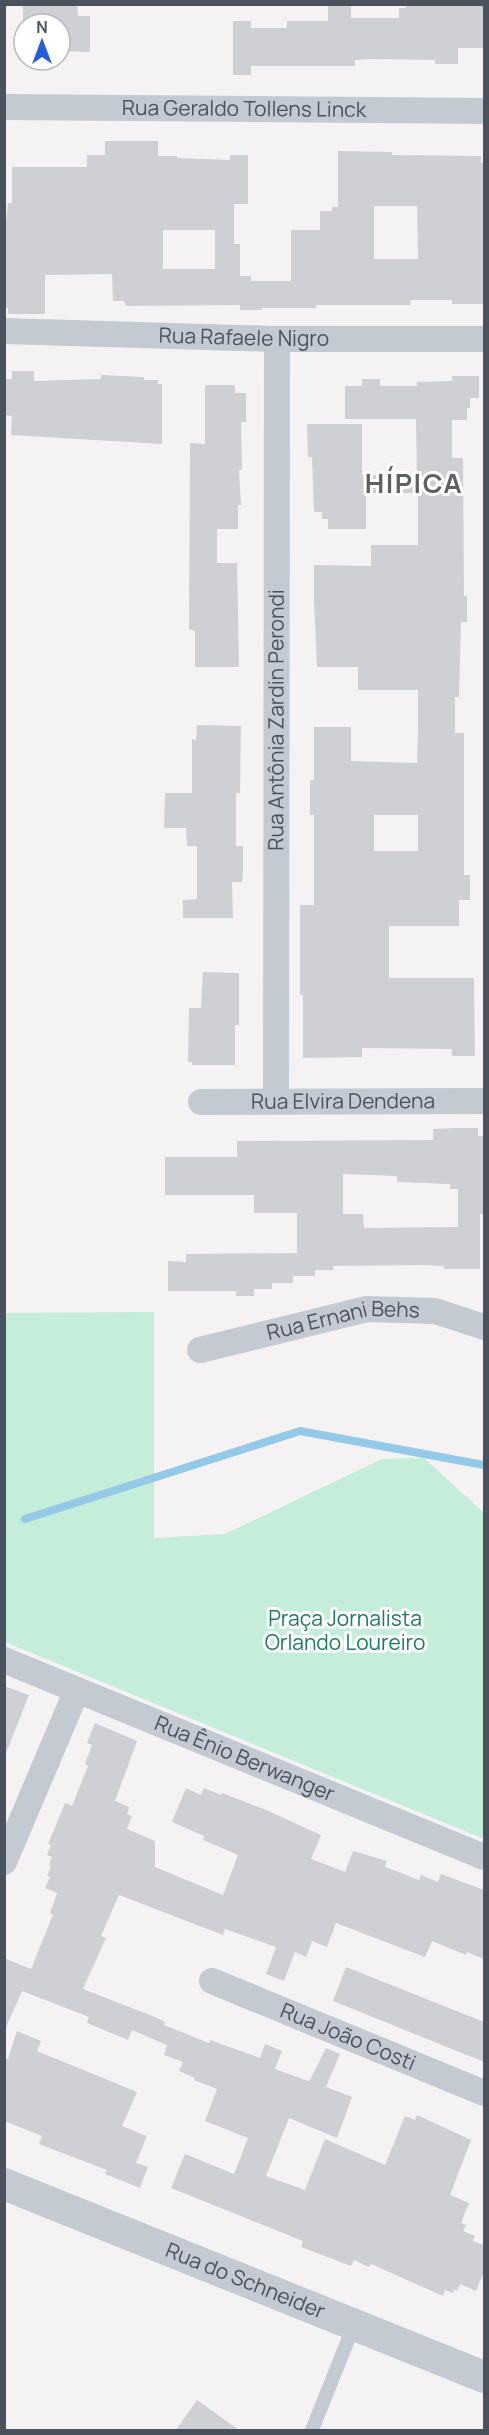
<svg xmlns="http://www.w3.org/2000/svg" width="489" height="2435" font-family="Manrope,sans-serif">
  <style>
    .green { fill: #c4edda }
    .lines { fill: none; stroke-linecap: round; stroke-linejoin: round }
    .stream { stroke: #94cae7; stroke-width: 8 }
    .building { fill: #cfd0d5; fill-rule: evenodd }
    .service { stroke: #c3cad2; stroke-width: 14 }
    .minor { stroke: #c3cad2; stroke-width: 26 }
    .tertiary { stroke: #c3cad2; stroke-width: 32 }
    .labels { text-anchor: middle; stroke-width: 6; stroke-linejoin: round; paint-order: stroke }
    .street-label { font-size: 21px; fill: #4a525e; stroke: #fff }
    .park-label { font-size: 21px; fill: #1e7c5a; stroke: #fff }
    .district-label { font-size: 27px; font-weight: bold; letter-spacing: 1.5px; fill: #5e6166; stroke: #fff }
  </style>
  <rect width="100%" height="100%" fill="#f4f2f2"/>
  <path class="green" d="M154,1312V1538L225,1534L382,1459L424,1458L484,1513V1839L5,1642V1313Z"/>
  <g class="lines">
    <path class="stream" d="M25,1519L300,1431L484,1465"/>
  </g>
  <path class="building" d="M23,4H77L78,16H90V52L60,51V24H23Z
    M328,4H351V18H399V8H406V4H484V48H458V64H435V60L371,59L355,60V66H251V75H233V21H251V28H287V21H328Z
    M105,141H158V156H177V158L230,160V155H248V204H234V244H240V276H251V281H291V230H320V211H332V207H338V151L392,152V155L481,156V163H484V304H452V300H411L410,305H316V308H262V310H240V305L126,306L124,301H113L112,274L45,275V314H8V308H4V238L8,203H12V167H87V155H105ZM374,206H417L418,259H374ZM163,230H215V269H163Z
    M12,371H34V381L101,379V375L144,377V380H158V384H162V444L11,435L12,416L4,415V379H12Z
    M452,376H479V398H470V408H467V420H452V458H463L464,596H467V622H461L459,697H455V733H464V875H470V900H459V926H389V978H474L475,1056H452V1049L362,1048V1057L303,1058V995H300V905H314V815H310V780H314V727H351V761L417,763L418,726V690H358V667H317L314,601V565L371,566V545H418V493H366V529H328V519H322V512H314L312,457H308L307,424H362V475L417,476L416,419H345V386H362V379H380V386H417V382L452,381ZM374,815H418V851H374Z
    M205,385H235V393H246V422H241L242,470H239L241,505H238V529H217V563H237L239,667H195V631L189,629L190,443L205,444Z
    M197,725L241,726L240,793H236V846H243V872L242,882H232L233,918H183V900L197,899V846H187L186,828H164L165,793H192V739L196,740Z
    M203,972L239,973V1025H235V1065H192V1062H188L189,1008H201Z
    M457,1128H478V1136H484V1214H480V1269H444V1266L421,1265L333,1266V1270H315V1276H293V1283H272V1289H254V1296H236V1291H168V1261L186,1262V1254L297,1253V1213H254V1195H165V1157H237V1141L433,1140V1129ZM343,1174L397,1176V1182L450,1184V1189H458V1227L364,1228L363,1214H343Z
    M4,1686L29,1695L6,1753H4Z
    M95,1723L137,1741L115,1801L129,1807L127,1814L132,1816L127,1829L155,1841V1867L223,1895L238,1855L203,1840L204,1836L172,1822L186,1788L201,1795L204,1788L221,1795L222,1793L266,1810L321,1835L311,1859L345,1872L353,1851L387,1861L385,1867L419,1880L421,1875L438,1882L441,1874L484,1890V1959L467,1952L466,1955L432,1941L425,1957L336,1923L327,1947L312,1941L306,1957L295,1952L284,1981L266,1974L276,1947L225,1929L223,1935L119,1895L101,1936L106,1938L83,1989L155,2017L165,2022L164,2025L209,2043L210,2040L260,2058L265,2044L282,2051L275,2069L308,2081L310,2080L326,2048L340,2054L326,2087L352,2097L337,2138L289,2118L266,2176L305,2190L325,2139L385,2165L405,2116L415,2120L417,2115L471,2140L450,2195L469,2203L461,2223L466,2225L463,2231L475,2236L473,2241L484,2245V2272L476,2291L460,2284L457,2291L454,2289L453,2293L445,2290L443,2296L371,2264L369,2267L354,2260L351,2266L301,2247L303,2241L171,2188L185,2154L234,2174L248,2138L205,2121L217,2089L194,2080L195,2078L179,2071L183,2062L164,2055L167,2045L132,2030L128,2040L87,2023L89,2017L22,1991L4,2032V1958L31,1969L53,1915L50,1913L57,1893L45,1888L50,1877L47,1876L51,1866L49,1865L52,1857L47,1855L51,1845L48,1844L65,1803L72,1806L88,1766L85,1764L92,1745L87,1743Z
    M346,1967L484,2022V2062L333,2001Z
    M17,2031L41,2041L37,2051L137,2092L122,2126L147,2136L136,2163L148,2167L140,2188L105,2174L107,2170L39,2144L42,2136L4,2121V2058L8,2059Z
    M197,2400L239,2430H176Z"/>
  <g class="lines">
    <path class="service" d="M312,2430L354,2325"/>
    <g class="minor">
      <path id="s1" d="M4,107L484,111"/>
      <path id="s2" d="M4,331L277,339H484"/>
      <path id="s3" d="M276,1101L277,339"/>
      <path id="s4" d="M201,1102L484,1101"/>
      <path id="s5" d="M200,1350L367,1309L435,1311L484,1327"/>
      <path id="s6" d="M4,1660L484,1857"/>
      <path d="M4,1862L77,1690"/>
      <path id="s7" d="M212,1981L484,2093"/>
    </g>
    <path class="tertiary" id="s8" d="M4,2184L484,2377"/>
  </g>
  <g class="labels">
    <g class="street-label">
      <text dy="7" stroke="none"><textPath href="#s1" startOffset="240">Rua Geraldo Tollens Linck</textPath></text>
      <text dy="7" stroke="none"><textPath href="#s2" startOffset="240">Rua Rafaele Nigro</textPath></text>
      <text dy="7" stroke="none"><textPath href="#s3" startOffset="381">Rua Antônia Zardin Perondi</textPath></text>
      <text dy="7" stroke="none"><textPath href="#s4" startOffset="142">Rua Elvira Dendena</textPath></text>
      <text dy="7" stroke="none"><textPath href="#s5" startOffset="147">Rua Ernani Behs</textPath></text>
      <text dy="7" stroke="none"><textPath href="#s6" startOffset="260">Rua Ênio Berwanger</textPath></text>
      <text dy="7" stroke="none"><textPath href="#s7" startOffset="147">Rua João Costi</textPath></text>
      <text dy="7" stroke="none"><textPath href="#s8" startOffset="260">Rua do Schneider</textPath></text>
    </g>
    <g class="park-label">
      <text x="345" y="1626">Praça Jornalista<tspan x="345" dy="24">Orlando Loureiro</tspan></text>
    </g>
    <g class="district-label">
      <text x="414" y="493">HÍPICA</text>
    </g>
  </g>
  <rect width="489" height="2435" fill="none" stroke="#4a525e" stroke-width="12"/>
  <g transform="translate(42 42)"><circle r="28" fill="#ffffff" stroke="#b7babf" stroke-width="1.5"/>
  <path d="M0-4.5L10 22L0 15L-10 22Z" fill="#265bd9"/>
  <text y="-9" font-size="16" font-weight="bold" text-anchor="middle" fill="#4a525e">N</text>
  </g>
</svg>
